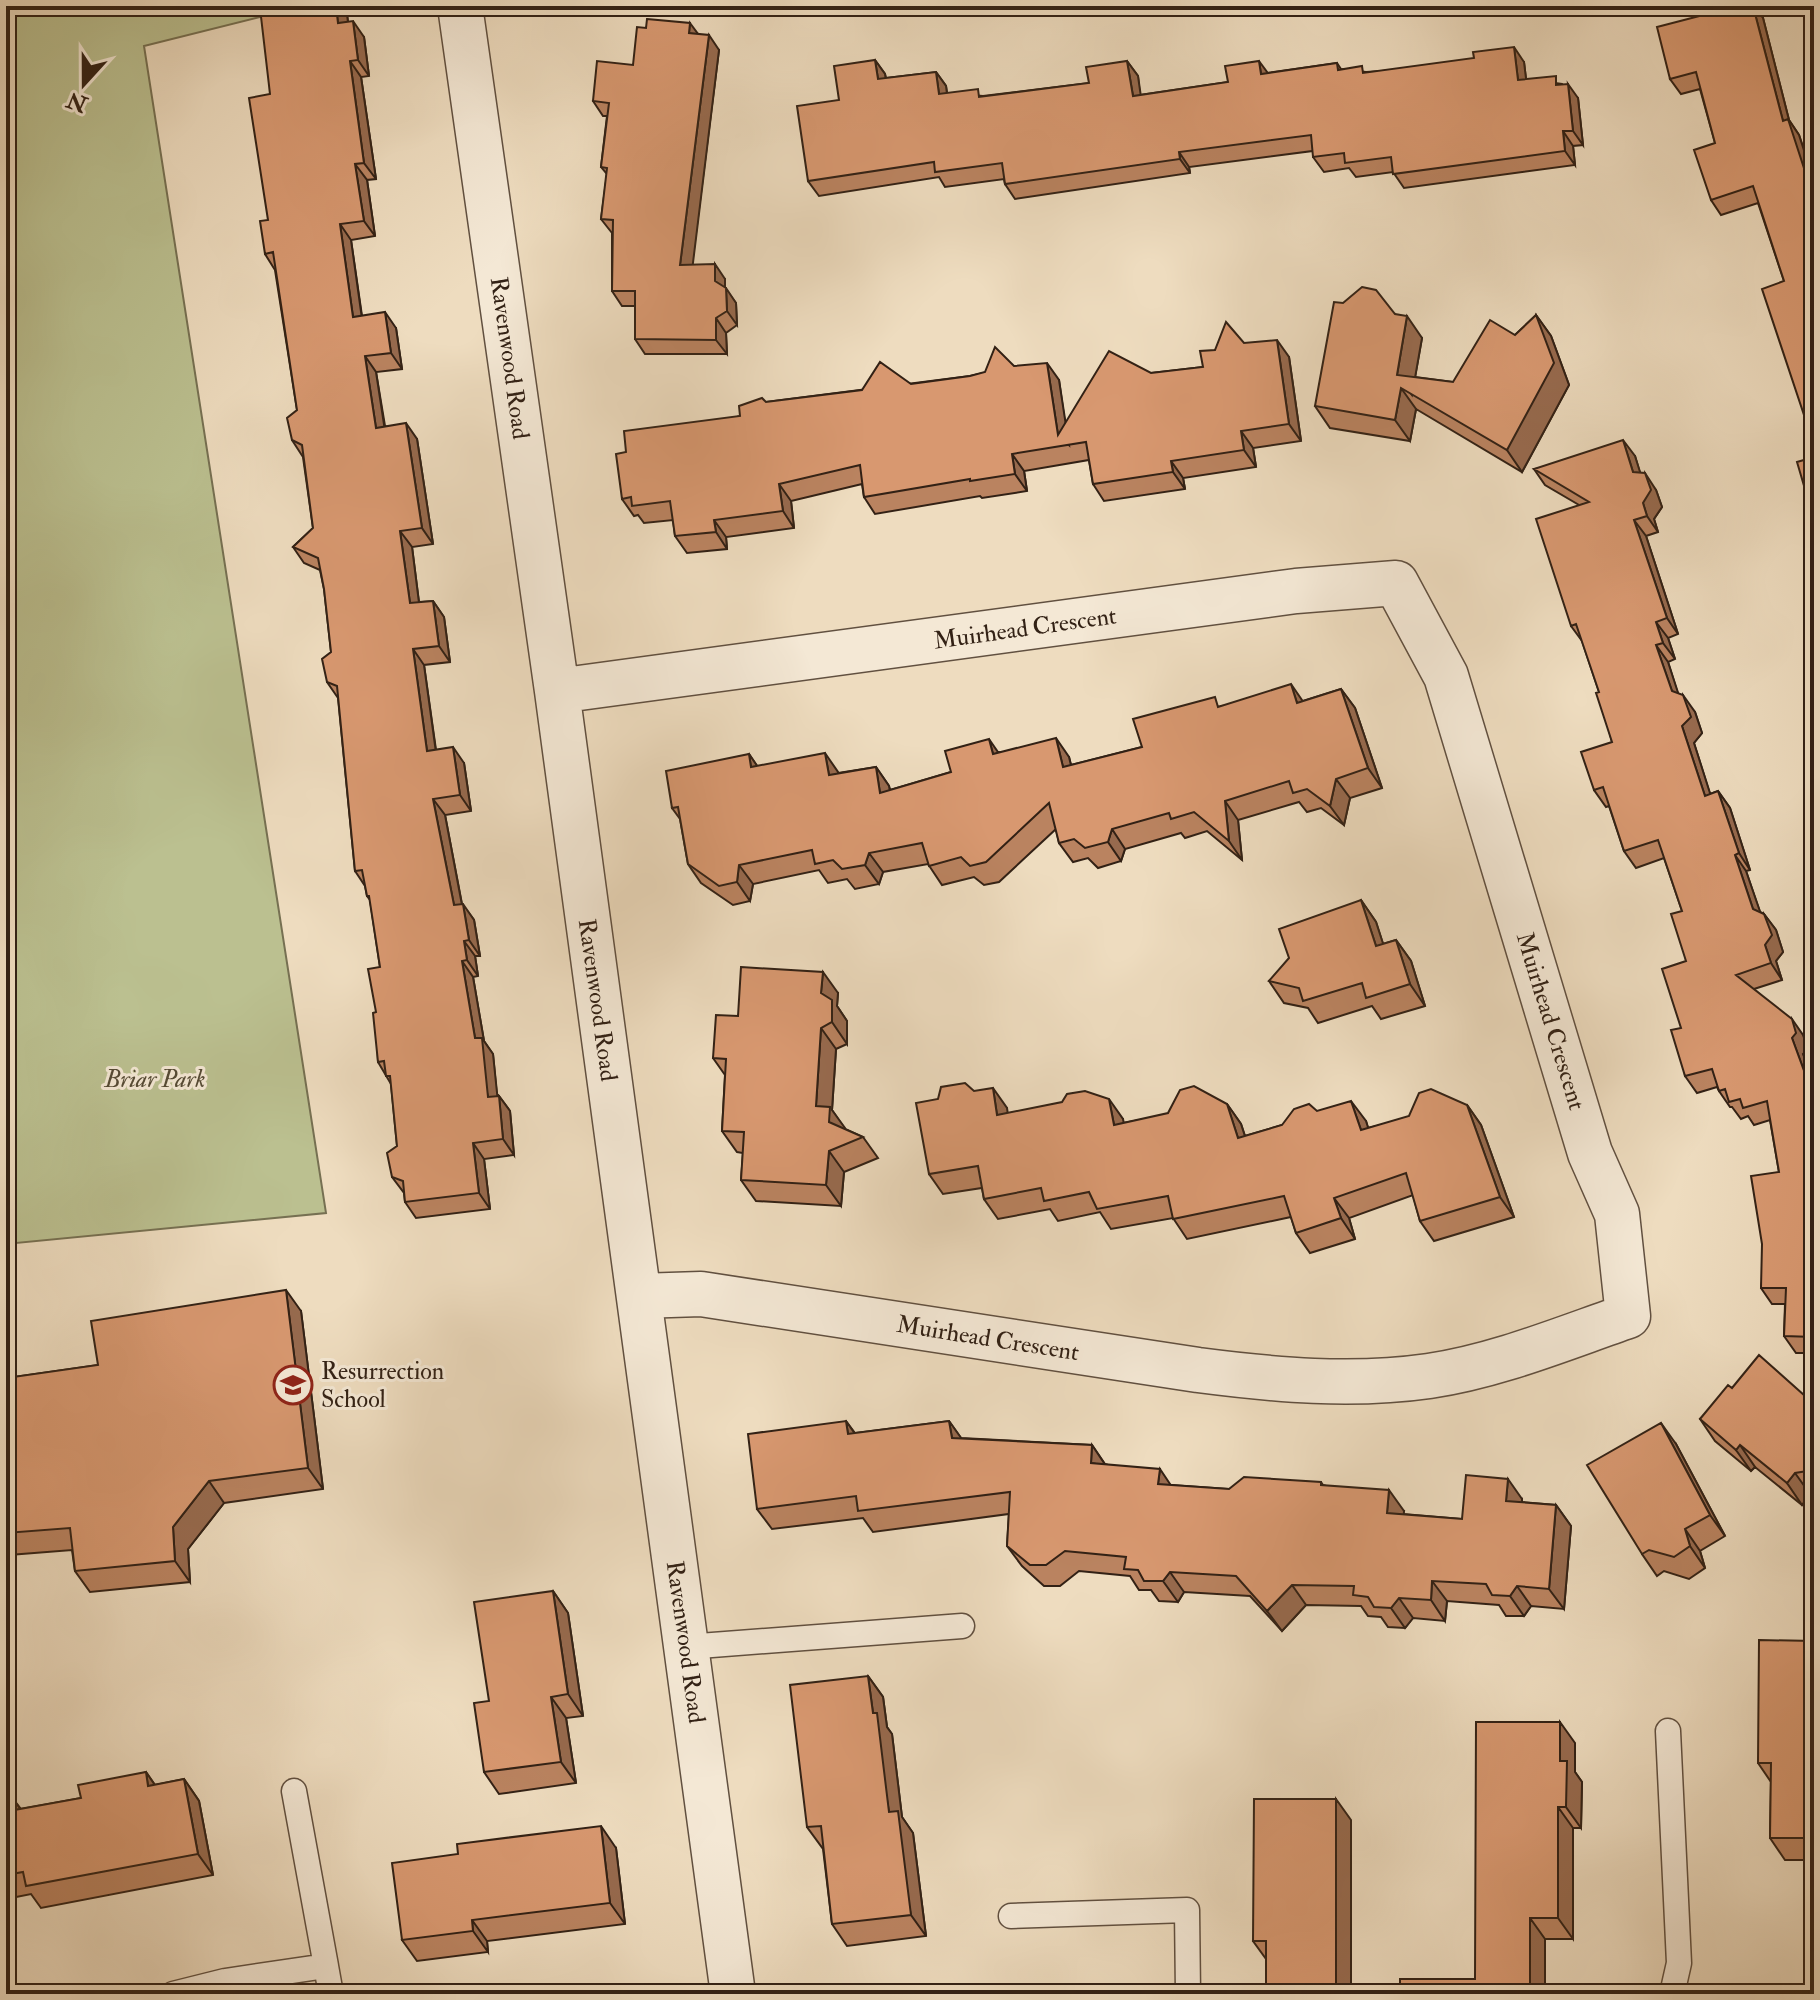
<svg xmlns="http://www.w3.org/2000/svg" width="1820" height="2000" font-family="'IM FELL Double Pica',serif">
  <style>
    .green { fill: #bbc090; stroke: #767052; stroke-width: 2 }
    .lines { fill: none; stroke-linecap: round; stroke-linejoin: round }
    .service-casing { stroke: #615040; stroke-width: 27 }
    .minor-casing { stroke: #615040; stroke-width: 47 }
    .service { stroke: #f4e8d5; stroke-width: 24 }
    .minor { stroke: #f4e8d5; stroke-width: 44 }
    .wall { fill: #ba8360; stroke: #322115; stroke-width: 2 }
    .shaded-wall { fill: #976a4e; stroke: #322115; stroke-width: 2 }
    .building { fill: #d89870; stroke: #322115; stroke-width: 2 }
    .labels { text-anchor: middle; stroke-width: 6; stroke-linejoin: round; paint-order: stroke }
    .street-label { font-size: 24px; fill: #322115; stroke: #f4e8d5 }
    .park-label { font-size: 24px; font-style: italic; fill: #544934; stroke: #f4e8d5 }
    .poi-label { font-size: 24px; fill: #322115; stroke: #f4e8d5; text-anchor: start }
  </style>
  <rect width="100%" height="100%" fill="#eedcbf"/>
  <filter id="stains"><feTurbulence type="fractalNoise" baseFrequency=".0025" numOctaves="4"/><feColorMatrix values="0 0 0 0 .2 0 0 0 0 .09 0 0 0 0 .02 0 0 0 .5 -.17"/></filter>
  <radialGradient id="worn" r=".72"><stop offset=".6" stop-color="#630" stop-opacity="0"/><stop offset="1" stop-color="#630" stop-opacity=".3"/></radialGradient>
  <path class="green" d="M6,6H304L144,46L326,1213L6,1244Z"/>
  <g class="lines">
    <defs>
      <path id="service" d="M686,1647L962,1626
        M1668,1731L1679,1963L1672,1994
        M294,1791L326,1966
        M1011,1916L1187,1910L1188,1994
        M173,1994L225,1981L326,1966L331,1994"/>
      <path id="minor" d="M460,6L557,691L733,1994
        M557,691L1296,591L1396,583L1446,676L1590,1153L1617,1214L1628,1316C1564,1338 1497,1366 1429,1376C1352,1387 1275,1380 1198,1370L701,1294L639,1296"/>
    </defs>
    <use href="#service" class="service-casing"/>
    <use href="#minor" class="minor-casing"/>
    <use href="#service" class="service"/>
    <use href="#minor" class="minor"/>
  </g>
  <path class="wall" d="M269,6H346L348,22L364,37L369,76L361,77L376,179L367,180L375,236L351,240L362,316L396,328L402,369L376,372L385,426L417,439L433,544L412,547L419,602L433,601L444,617L450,662L424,665L436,750L464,763L471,811L445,815L462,904L474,920L480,956H475L478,976L473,977L484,1041L493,1054L497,1096H499L510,1111L514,1155L484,1159L490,1209L416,1218L405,1202L404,1193L392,1177L397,1146L391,1084L378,1062L376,1012L380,967L370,900L367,896L365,886L355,871L338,698L327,682L331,652L324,589L320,570L304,563L293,547L313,528L303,457L292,440L297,410L275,270L265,254L268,220L270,94Z
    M1763,18L1789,120L1799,135L1814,181V445L1784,281L1758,203L1721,215L1711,200L1715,143L1700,89L1681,94L1670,79Z
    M698,34L719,50L692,265L725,279V288L736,303L737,325L726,333L727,354H645L635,339V306H622L612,291V233L601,219L607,174L601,167L607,116H603L593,101L633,65Z
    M875,60L885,74L886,78L936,72L946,86L947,93L983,96L1089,83L1127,61L1138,76L1140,95L1228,82L1267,73L1337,63L1341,69L1366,72L1524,62L1526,79L1562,84L1578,98L1583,145L1573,146L1575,165L1404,188L1393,172L1356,177L1349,168L1324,172L1313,157V151L1189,167L1190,173L1015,199L1005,184L1004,179L945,187L939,177L819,196L808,181L839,100Z
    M1395,314L1422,338L1415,377L1453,382L1515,335L1536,315L1551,336L1569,385L1522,472L1416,409L1410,441L1330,428L1315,406Z
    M1244,343L1289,357L1301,441L1253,448L1256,467L1183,478L1185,489L1104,501L1093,484L1089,460L1024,471L1027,491L982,498L980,496L875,514L864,497L862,484L791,501L794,528L726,537L727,549L687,553L675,536L673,520L644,523L638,515L634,516L622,499L626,452L740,416L766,402L970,376L1014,366L1059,380L1065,423L1151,373L1203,367L1215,350Z
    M1635,456L1640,473L1656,490L1662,507L1654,519L1658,532L1646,536L1678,634L1668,638L1675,659L1668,662L1678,694L1695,712L1702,733L1694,743L1710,794L1718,791L1730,808L1750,870L1746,871L1760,912L1764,914L1776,930L1783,952L1776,961L1782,980L1754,989L1803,1035L1808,1049L1803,1054L1814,1083V1353H1796L1784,1336L1785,1304H1772L1761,1288L1779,1172L1770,1120L1754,1125L1748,1116L1741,1119L1732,1107H1730L1719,1091L1717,1087L1697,1093L1685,1076L1681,1028L1686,961L1682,911L1664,858L1636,868L1624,851L1609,806L1606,807L1594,790L1612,742L1599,692L1582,641L1571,626L1579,505L1545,485L1534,469Z
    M1341,689L1355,708L1382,788L1350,798L1344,825L1321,808L1307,812L1299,802L1238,820L1242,860L1207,831L1185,838L1181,833L1125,849L1121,861L1098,868L1088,858L1073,862L1059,843L1056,829L999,882L984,885L974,877L942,885L928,864L883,872L879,884L855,889L847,879L828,883L819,870L753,884L750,901L733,905L701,883L688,864L680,819L672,808L749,754L757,766L838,773L876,767L889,786L890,790L951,772L998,752L1069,757L1071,765L1142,747L1221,706L1303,701Z
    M1361,900L1376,922L1383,944L1396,940L1411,961L1425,1006L1381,1019L1372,1006L1318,1023L1308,1008L1284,1003L1269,981Z
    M838,993L837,1006L847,1021V1044L836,1049L832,1110L845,1129L863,1137L878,1158L844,1172L841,1206L756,1201L741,1180L743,1153L737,1152L722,1131L725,1075L713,1058L738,1016Z
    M974,1091L1007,1108V1113L1123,1119V1123L1227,1104L1241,1124L1245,1136L1282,1125L1317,1111L1366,1121L1368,1128L1467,1105L1481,1125L1514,1217L1434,1241L1420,1221L1413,1195L1349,1218L1355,1239L1310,1253L1296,1233L1291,1217L1187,1239L1173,1218L1111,1229L1100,1212L1058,1221L1050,1209L998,1219L984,1199L982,1188L943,1194L929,1174L938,1099Z
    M301,1311L323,1489L224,1503L188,1549L190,1582L90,1592L75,1571L72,1550L9,1555L6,1559V1378L98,1365Z
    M1732,1388L1814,1404V1494H1810L1802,1505L1755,1467L1751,1471L1715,1441L1700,1419Z
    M846,1421L855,1433L949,1421L961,1438L1092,1445L1105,1464L1170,1485L1229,1489L1321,1482L1323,1485L1404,1511L1403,1514L1462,1519L1522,1499V1502L1556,1505L1571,1526L1564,1609L1531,1606L1524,1616H1506L1499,1605L1447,1601L1445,1621L1413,1618L1405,1628L1388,1627L1381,1617L1368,1616L1361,1606L1306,1605L1282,1631L1250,1596L1184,1592L1178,1602L1159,1601L1151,1590H1139L1130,1576L1079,1571L1060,1586H1044L1022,1566L1007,1546L1009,1514L873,1532L863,1518L772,1529L757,1509Z
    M1676,1444L1725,1536L1700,1551L1705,1568L1689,1579L1664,1571L1657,1576L1642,1554Z
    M553,1591L568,1613L583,1716L566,1718L576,1783L499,1794L484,1772L489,1701Z
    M1814,1641V1860H1785L1770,1838L1771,1782L1758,1763Z
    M868,1676L883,1697L887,1727L892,1734L902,1817L913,1833L926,1936L847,1946L832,1924L823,1849L807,1827Z
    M1575,1743V1772L1582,1782L1581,1828H1573V1939H1545L1475,1979Z
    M146,1772L155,1785L184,1779L199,1801L213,1875L41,1908L31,1894L6,1899V1797L11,1796L21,1809L81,1798Z
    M1351,1820L1266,1959L1253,1941Z
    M616,1848L625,1924L487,1941L488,1952L417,1961L402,1940Z"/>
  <path class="shaded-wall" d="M336,6H346L350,39L338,23Z
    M1753,6H1754L1763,18L1789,120L1799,135L1814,181V199L1783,121Z
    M353,21L364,37L369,76L358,60Z
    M690,23L701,38L689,33Z
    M709,35L719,50L691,279L680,265Z
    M1514,47L1524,62L1528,95L1518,80Z
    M875,60L885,74L888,94L878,79Z
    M350,61L361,77L376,179L364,163Z
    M1127,61L1138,76L1143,111L1133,96Z
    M1259,61L1270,76L1261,74Z
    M936,72L946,86L949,109L939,94Z
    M1568,84L1578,98L1583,145L1573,131Z
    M1563,131L1573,146L1575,165L1565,151Z
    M1179,152L1189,167L1190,173L1180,159Z
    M355,164L367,180L375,236L364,221Z
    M340,224L351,240L364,333L353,317Z
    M715,264L725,279V296L715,281Z
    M726,288L736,303L737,325L727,311Z
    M385,312L396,328L402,369L391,353Z
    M1536,315L1551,336L1569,385L1522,472L1507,450Z
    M1407,316L1422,338L1412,395L1397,375Z
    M716,318L726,333L727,354L716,340Z
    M1277,340L1289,357L1301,441L1289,424Z
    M365,356L376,372L387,444L376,428Z
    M1047,363L1059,380L1069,445L1058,435Z
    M1401,388L1416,409L1410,441L1395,420Z
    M406,423L417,439L433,544L422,528Z
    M1241,431L1253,448L1256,467L1244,450Z
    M1623,440L1635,456L1645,488L1633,472Z
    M1012,454L1024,471L1027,491L1015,474Z
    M1171,461L1183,478L1185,489L1173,472Z
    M1645,473L1656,490L1662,507L1654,519L1658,532L1647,516L1643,503Z
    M779,484L791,501L794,528L783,511Z
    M714,520L726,537L727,549L716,532Z
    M1634,520L1646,536L1678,634L1667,618Z
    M400,531L412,547L421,619L410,603Z
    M433,601L444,617L450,662L439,646Z
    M1656,622L1668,638L1675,659L1663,643Z
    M1656,645L1668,662L1683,708L1672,691Z
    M413,649L424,665L438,767L427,751Z
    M1291,684L1304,703H1297Z
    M1341,689L1355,708L1382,788L1368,768Z
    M1683,695L1695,712L1702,733L1694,743L1716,812L1705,796L1682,726Z
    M1056,738L1069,757L1076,786L1063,767Z
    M989,739L1002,758L993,754Z
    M453,747L464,763L471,811L460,795Z
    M825,753L838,772L842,794L829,775Z
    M749,754L762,773L751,767Z
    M876,767L889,786L894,813L880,793Z
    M1336,779L1350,798L1344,825L1330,806Z
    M1718,791L1730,808L1750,870L1739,853Z
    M433,799L445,815L465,921L454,905Z
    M1225,801L1238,820L1242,860L1229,841Z
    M1112,829L1125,849L1121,861L1108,842Z
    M869,853L883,872L879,884L865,865Z
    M1735,855L1746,871L1765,926L1753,909Z
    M739,865L753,884L750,901L737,882Z
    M1361,900L1376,922L1391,968L1376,946Z
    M463,904L474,920L480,956L469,940Z
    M1764,914L1776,930L1783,952L1776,961L1782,980L1771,963L1765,945Z
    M1396,940L1411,961L1425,1006L1410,984Z
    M464,941L475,956L478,976L467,960Z
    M462,961L473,977L484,1041L493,1054L499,1112L488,1097L475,1038Z
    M823,972L838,993L837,1006L847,1021V1044L832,1022L821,993Z
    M1792,1019L1803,1035L1808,1049L1803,1054L1814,1083V1098L1792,1038Z
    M821,1028L836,1049L832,1110L845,1128L844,1143L816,1106Z
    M993,1088L1007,1108L1011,1136L997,1115Z
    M499,1096L510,1111L514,1155L503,1139Z
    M1109,1099L1123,1119L1128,1145L1114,1125Z
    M1351,1101L1366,1121L1375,1150L1361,1130Z
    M1227,1104L1241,1124L1252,1158L1238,1138Z
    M1467,1105L1481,1125L1514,1217L1500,1197Z
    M473,1143L484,1159L490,1209L479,1193Z
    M829,1151L844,1172L841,1206L826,1185Z
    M1812,1192L1814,1194V1264L1810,1259Z
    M1334,1198L1349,1218L1355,1239L1341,1218Z
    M286,1290L301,1311L323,1489L308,1468Z
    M846,1421L860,1441L848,1434Z
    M949,1421L964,1442L952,1438Z
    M1661,1423L1676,1444L1725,1536L1710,1515Z
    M1092,1445L1106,1466L1091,1463Z
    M1740,1445L1755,1467L1751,1471L1736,1450Z
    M1160,1469L1174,1490L1158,1484Z
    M1795,1473L1810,1494L1802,1505L1787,1483Z
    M1508,1479L1522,1499L1520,1522L1506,1501Z
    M209,1481L224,1503L188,1549L190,1582L175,1561L173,1527Z
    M1389,1490L1404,1511L1402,1533L1387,1513Z
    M1556,1505L1571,1526L1564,1609L1549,1589Z
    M1685,1529L1700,1551L1705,1568L1690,1546Z
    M1170,1572L1184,1592L1178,1602L1163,1581Z
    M1432,1581L1447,1601L1445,1621L1431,1600Z
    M1292,1585L1306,1605L1282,1631L1267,1611Z
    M1517,1586L1531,1606L1524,1616L1510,1596Z
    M553,1591L568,1613L583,1716L568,1694Z
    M1399,1598L1413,1618L1405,1628L1391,1608Z
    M868,1676L883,1697L887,1727L892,1734L902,1817L913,1833L926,1936L911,1915L889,1812L873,1713Z
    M551,1697L566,1718L576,1783L561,1762Z
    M1560,1722L1575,1743V1772L1582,1782L1581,1828L1566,1807L1560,1761Z
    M146,1772L161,1794L148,1786Z
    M184,1779L199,1801L213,1875L198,1854Z
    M11,1796L26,1817L14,1810Z
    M1336,1799L1351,1820V1994H1336Z
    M1558,1807L1573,1828V1939L1558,1918Z
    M601,1826L616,1848L625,1924L610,1903Z
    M1530,1918L1545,1939V1994H1530Z
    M472,1920L487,1941L488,1952L473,1931Z"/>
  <path class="building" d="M269,6H336L338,23L353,21L358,60L350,61L364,163L355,164L364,221L340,224L353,317L385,312L391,353L365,356L376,428L406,423L422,528L400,531L410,603L433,601L439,646L413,649L427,751L453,747L460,795L433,799L454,905L463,904L469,940L464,941L467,960L462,961L475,1038H482L488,1097L499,1096L503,1139L473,1143L479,1193L405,1202L403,1181L392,1177L387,1153L397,1146L390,1076H386L384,1061L378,1062L373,1013L376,1012L368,969L380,967L369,896H367L362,870L355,871L337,686L327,682L322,659L331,652L324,589L318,558L293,547L313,528L302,445L292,440L287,418L297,410L273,252L265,254L260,221L268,220L249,98L270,94L260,8Z
    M1738,6H1753L1783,121L1788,119L1814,199V445L1762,289L1784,281L1753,186L1711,200L1694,150L1715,143L1696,72L1670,79L1657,27Z
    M647,19L690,23L689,33L709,35L680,265L715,264V281L726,288L727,311L716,318V340L635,339V291H612L613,220L601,219L607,168L601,167L609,103L593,101L597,61L633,65L637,27L646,28Z
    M1514,47L1518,80L1556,76V85L1568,84L1573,131H1563L1565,151L1393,174L1391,157L1345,163L1344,153L1313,157L1311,135L1179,152L1180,159L1005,184L1002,163L935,172L934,162L808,181L797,106L839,100L834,66L875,60L878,79L936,72L939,94L978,89L979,97L1089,83L1086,67L1127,61L1133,96L1228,82L1225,66L1259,61L1261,74L1337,63L1338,70L1362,66L1363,73L1474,58L1473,52Z
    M1362,287L1376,290L1395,314L1407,316L1397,375L1453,382L1490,320L1515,335L1536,315L1554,363L1507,450L1401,388L1395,420L1315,406L1334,302L1343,303Z
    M1226,322L1244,343L1277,340L1289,424L1241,431L1244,450L1171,461L1173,472L1093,484L1086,442L1012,454L1015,474L970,481V479L864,497L860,465L779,484L783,511L714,520L716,532L675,536L670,501L632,506L631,497L622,499L616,454L626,452L624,431L740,416L739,406L762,398L766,402L862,390L880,362L911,384L970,376L985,372L995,347L1014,366L1047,363L1058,435L1109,351L1151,373L1203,367L1200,351L1215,350Z
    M1623,440L1633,472L1645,473L1651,490L1643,503L1647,516L1634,520L1667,618L1656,622L1663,643L1656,645L1672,691L1683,695L1691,717L1682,726L1705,796L1718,791L1739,853L1735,855L1753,909L1764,914L1772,935L1765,945L1771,963L1736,975L1792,1019L1796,1033L1792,1038L1814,1098V1192H1812L1810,1259H1814V1337L1784,1336L1786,1288H1761L1762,1244L1751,1176L1779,1172L1767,1101L1743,1108L1740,1099L1729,1102L1725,1089L1719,1091L1712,1069L1685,1076L1671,1030L1681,1028L1662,969L1686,961L1671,914L1682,911L1658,840L1624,851L1603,787L1594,790L1581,752L1612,742L1596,693L1599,692L1576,624L1571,626L1536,519L1589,502L1534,469Z
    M1814,457V513H1812L1797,462Z
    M1291,684L1297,703L1341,689L1368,768L1336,779L1330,806L1307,789L1293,793L1289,781L1225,801L1229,841L1194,812L1171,819L1169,813L1112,829L1108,842L1085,848L1074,839L1059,843L1049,803L986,862L970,866L961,857L929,866L922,843L869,853L865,865L842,869L833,860L815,864L812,850L739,865L737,882L719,886L688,864L678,807L672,808L666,771L749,754L751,767L825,753L829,775L876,767L880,793L951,772L945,751L989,739L993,754L1056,738L1063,767L1142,747L1133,719L1215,697L1218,707Z
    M1361,900L1376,946L1396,940L1410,984L1366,998L1362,983L1303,1001L1299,988L1269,981L1289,958L1279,929Z
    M741,967L823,972L821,993L832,1000V1022L821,1028L816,1106L830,1107L829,1122L863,1137L829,1151L826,1185L741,1180L744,1132L722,1131L726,1059L713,1058L716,1015L738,1016Z
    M965,1083L974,1091L993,1088L997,1115L1062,1102L1067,1094L1085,1091L1109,1099L1114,1125L1168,1113L1180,1090L1194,1086L1227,1104L1238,1138L1282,1125L1294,1109L1309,1104L1317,1111L1351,1101L1361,1130L1409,1116L1419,1093L1431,1089L1467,1105L1500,1197L1420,1221L1406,1173L1334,1198L1341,1218L1296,1233L1284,1196L1173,1219L1168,1196L1097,1209L1089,1192L1044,1201L1041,1188L984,1199L978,1166L929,1174L916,1103L938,1099L941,1087Z
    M286,1290L308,1468L209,1481L173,1527L175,1561L75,1571L70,1528L6,1533V1378L98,1365L91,1321Z
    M1759,1355L1814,1404V1470L1795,1473L1787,1483L1740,1445L1736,1450L1700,1419L1728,1385L1732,1388Z
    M846,1421L848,1434L949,1421L952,1438L1092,1445L1091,1463L1160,1469L1158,1484L1229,1489L1244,1477L1321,1482V1485L1389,1490L1387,1513L1462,1519L1466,1475L1508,1479L1506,1501L1556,1505L1549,1589L1517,1586L1510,1596L1492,1595L1486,1584L1432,1581L1431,1600L1399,1598L1391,1608L1374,1607L1368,1597L1353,1595L1354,1586L1292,1585L1267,1611L1236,1576L1170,1572L1163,1581H1144L1138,1570L1124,1569L1126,1557L1065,1551L1046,1565H1030L1007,1546L1010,1492L858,1511L856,1496L757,1509L748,1434Z
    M1661,1423L1710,1515L1685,1529L1690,1546L1674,1557L1649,1550L1642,1554L1587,1465Z
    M553,1591L568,1694L551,1697L561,1762L484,1772L474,1703L489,1701L474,1602Z
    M1759,1640L1814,1641V1838H1770L1771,1763H1758Z
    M868,1676L873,1713H877L889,1812L898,1811L911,1915L832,1924L821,1826L807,1827L790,1685Z
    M1476,1722H1560V1761H1567L1566,1807H1558V1918H1530V1994H1400V1979H1475Z
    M146,1772L148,1786L184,1779L198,1854L26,1886L23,1872L6,1875V1797L11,1796L14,1810L81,1798L78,1785Z
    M1254,1799H1336V1994H1266V1941H1253Z
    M601,1826L610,1903L472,1920L473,1931L402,1940L392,1863L458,1854L457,1844Z
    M1806,1977H1814V1994H1806Z
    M966,1987V1994H841V1991Z"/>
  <defs>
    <symbol id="school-ring" viewBox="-11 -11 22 22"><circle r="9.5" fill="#f4e8d5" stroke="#8f2418" stroke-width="1.5"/><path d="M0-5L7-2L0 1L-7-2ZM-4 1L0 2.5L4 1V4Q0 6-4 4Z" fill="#8f2418"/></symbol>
  </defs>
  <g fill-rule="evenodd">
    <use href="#school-ring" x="271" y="1363" width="44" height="44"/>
  </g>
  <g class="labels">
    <g class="street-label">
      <text transform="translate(510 358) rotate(82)" y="8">Ravenwood Road</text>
      <text transform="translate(1025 628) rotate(-8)" y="8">Muirhead Crescent</text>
      <text transform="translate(598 1000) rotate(82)" y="8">Ravenwood Road</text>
      <text transform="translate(1551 1021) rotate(73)" y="8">Muirhead Crescent</text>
      <text transform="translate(988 1338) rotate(9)" y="8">Muirhead Crescent</text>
      <text transform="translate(686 1642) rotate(82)" y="8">Ravenwood Road</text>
    </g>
    <g class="park-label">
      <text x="155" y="1087">Briar Park</text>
    </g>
    <g class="poi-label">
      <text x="321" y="1379">Resurrection<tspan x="321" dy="28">School</tspan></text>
    </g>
  </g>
  <rect width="1820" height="2000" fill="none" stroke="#eedcbf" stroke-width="32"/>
  <rect x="8" y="8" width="1804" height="1984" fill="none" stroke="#322115" stroke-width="4"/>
  <rect x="16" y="16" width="1788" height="1968" fill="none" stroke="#322115" stroke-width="2"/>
  <g transform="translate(84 84) rotate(201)" stroke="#f4e8d5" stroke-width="6" paint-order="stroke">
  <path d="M0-6L14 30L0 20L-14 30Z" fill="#322115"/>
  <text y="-12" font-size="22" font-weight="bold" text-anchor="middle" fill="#322115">N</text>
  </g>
  <rect width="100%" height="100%" filter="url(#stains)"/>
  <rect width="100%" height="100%" fill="url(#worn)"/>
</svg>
